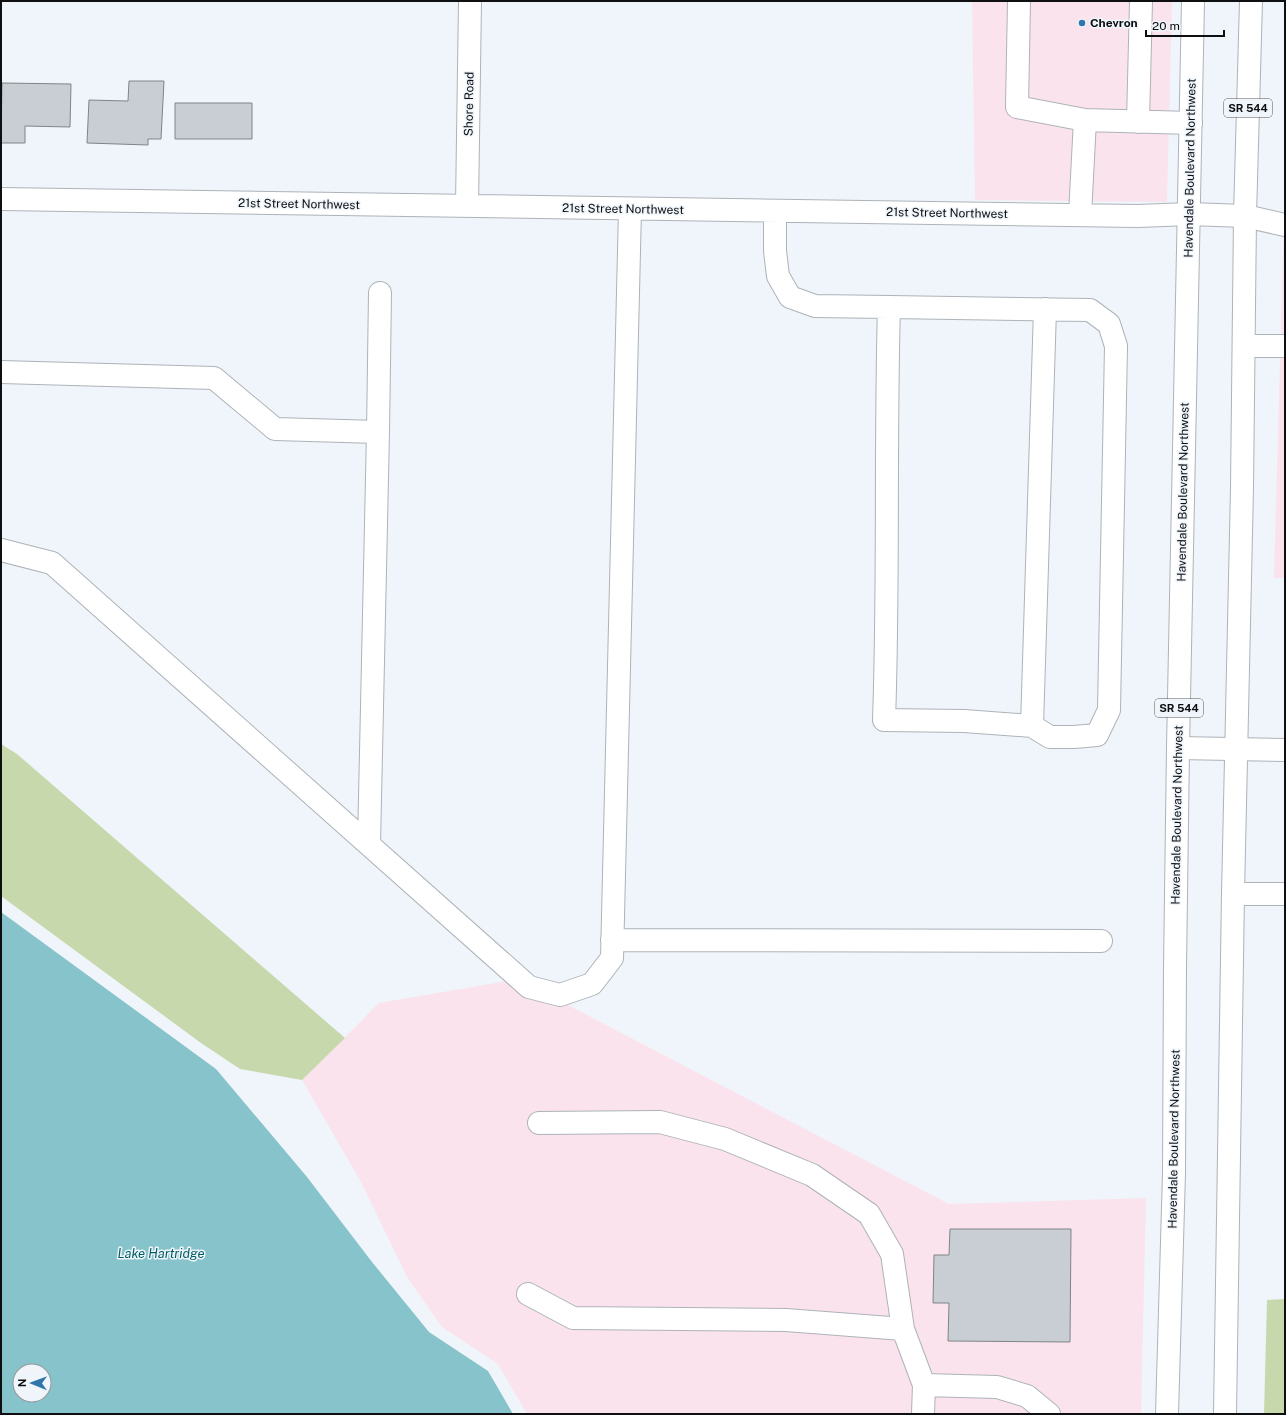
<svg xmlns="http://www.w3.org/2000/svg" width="1286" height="1415" font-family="'Public Sans',sans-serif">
<rect width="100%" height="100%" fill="#eff5fa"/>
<!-- commercial -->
<path fill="#fbe3ed" d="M 972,1 L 1172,1 L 1167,202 L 975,200 Z
M 1285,183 L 1285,578 L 1274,578 Z
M 518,979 L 949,1204 L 1146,1198 L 1141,1414 L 527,1414 L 499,1366 L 495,1362 L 442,1327 L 407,1277 L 361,1182 L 302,1080 L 379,1003 Z"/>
<!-- green -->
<path fill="#c8d8ad" d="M 1,744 L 17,754 L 345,1038 L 302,1080 L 240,1069 L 201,1043 L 1,896 Z
M 1285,1299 L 1285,1414 L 1264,1414 L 1267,1300 Z"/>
<!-- water -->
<path fill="#86c3ca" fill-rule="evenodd" d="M 1,912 L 216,1069 L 307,1177 L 372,1262 L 429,1332 L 488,1371 L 513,1414 L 1,1414 ZM 20,1371 L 44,1371 L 44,1395 L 20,1395 Z"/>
<!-- building -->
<path fill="#c8ced3" stroke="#7e8488" d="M 129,81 L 164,81 L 161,139 L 148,139 L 148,145 L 87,143 L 89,100 L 128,101 Z
M 2,83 L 71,84 L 70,127 L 25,126 L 25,143 L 1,143 Z
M 175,103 L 252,103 L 252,139 L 175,139 Z
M 950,1229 L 1071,1229 L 1070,1342 L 948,1341 L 949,1303 L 933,1303 L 934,1255 L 949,1255 Z"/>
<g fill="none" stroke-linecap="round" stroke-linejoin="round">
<defs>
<path id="minor" d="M 1019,1 L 1017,107 L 1085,120
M 1138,122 L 1141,1
M 1,199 L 1138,216 L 1189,214 L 1245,216 L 1285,225
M 467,206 L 470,1
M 775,211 L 775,251 L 778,276 L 790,297 L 815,306 L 889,307 C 885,445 889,583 884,720 L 964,721 L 1032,726 L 1050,737 L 1074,737 L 1097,735 L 1109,710 L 1116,346 L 1109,324 L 1090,310 L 889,307
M 1080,215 L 1085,120 L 1191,123
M 1244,346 L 1285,346
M 1,372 L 214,378 L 275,429 L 378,432 L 380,293
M 1,550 L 52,563 L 529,987 L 560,995 L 592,984 L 612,958 L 630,209
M 1032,726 L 1045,309
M 1178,748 L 1285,750
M 369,844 L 378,432
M 1233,894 L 1285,894
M 612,940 L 1101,941
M 539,1123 L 660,1122 L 725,1139 L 812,1175 L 869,1214 L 892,1254 L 903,1329 L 924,1385 L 923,1414
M 528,1294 L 573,1318 L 786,1320 L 903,1329
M 924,1385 L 997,1387 L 1027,1396 L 1049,1414"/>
<path id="major" d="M 1167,1414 L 1174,1173 L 1175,968 L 1178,748 L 1193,1
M 1225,1414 L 1233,894 L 1242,488 L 1245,216 L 1251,1"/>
</defs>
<!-- minor casing -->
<use href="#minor" stroke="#adb3b8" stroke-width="24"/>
<!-- major casing -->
<use href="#major" stroke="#adb3b8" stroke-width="24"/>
<!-- minor -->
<use href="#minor" stroke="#fff" stroke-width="22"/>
<!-- major -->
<use href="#major" stroke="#fff" stroke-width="22"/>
</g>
<!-- markers -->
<circle fill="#2f76ab" stroke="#eff5fa" stroke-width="1.5" cx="1082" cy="23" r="4"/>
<g text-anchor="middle" stroke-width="3" stroke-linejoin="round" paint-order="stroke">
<!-- shield labels -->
<g fill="#eff5fa" stroke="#515457" stroke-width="1">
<rect x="1224" y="99" width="48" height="18" rx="3"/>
<rect x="1155" y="699" width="48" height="18" rx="3"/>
</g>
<g font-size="11" font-weight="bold" fill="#0d0f11">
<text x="1248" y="112">SR 544</text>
<text x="1179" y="712">SR 544</text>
</g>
<!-- poi labels -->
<g font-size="12" font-weight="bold" fill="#0d0f11" stroke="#eff5fa" text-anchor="start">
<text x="1090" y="27">Chevron</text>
</g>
<!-- street labels -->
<g font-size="12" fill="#0d0f11" stroke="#eff5fa">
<text transform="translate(469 104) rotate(-89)" y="4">Shore Road</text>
<text transform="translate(1190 168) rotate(-89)" y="4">Havendale Boulevard Northwest</text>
<text transform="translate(299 204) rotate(1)" y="4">21st Street Northwest</text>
<text transform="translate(623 209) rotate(1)" y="4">21st Street Northwest</text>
<text transform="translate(947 213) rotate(1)" y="4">21st Street Northwest</text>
<text transform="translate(1183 492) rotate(-89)" y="4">Havendale Boulevard Northwest</text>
<text transform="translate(1177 815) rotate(-89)" y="4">Havendale Boulevard Northwest</text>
<text transform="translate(1174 1139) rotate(-89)" y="4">Havendale Boulevard Northwest</text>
</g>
<!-- water labels -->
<g font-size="13" font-style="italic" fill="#015d65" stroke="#eff5fa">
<text x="161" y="1258">Lake Hartridge</text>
</g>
</g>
<!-- border -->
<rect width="1286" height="1415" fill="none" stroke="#0d0f11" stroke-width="4"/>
<!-- north arrow -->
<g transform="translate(32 1383) rotate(271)"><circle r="19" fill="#eff5fa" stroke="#95999d"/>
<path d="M0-3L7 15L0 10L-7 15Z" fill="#2f76ab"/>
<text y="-6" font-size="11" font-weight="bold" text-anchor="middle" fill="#0d0f11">N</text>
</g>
<!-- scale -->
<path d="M1146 30v6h78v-6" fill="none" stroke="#0d0f11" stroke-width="2"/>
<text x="1152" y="30" font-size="12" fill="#0d0f11" stroke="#eff5fa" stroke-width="3" paint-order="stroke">20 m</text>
</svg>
